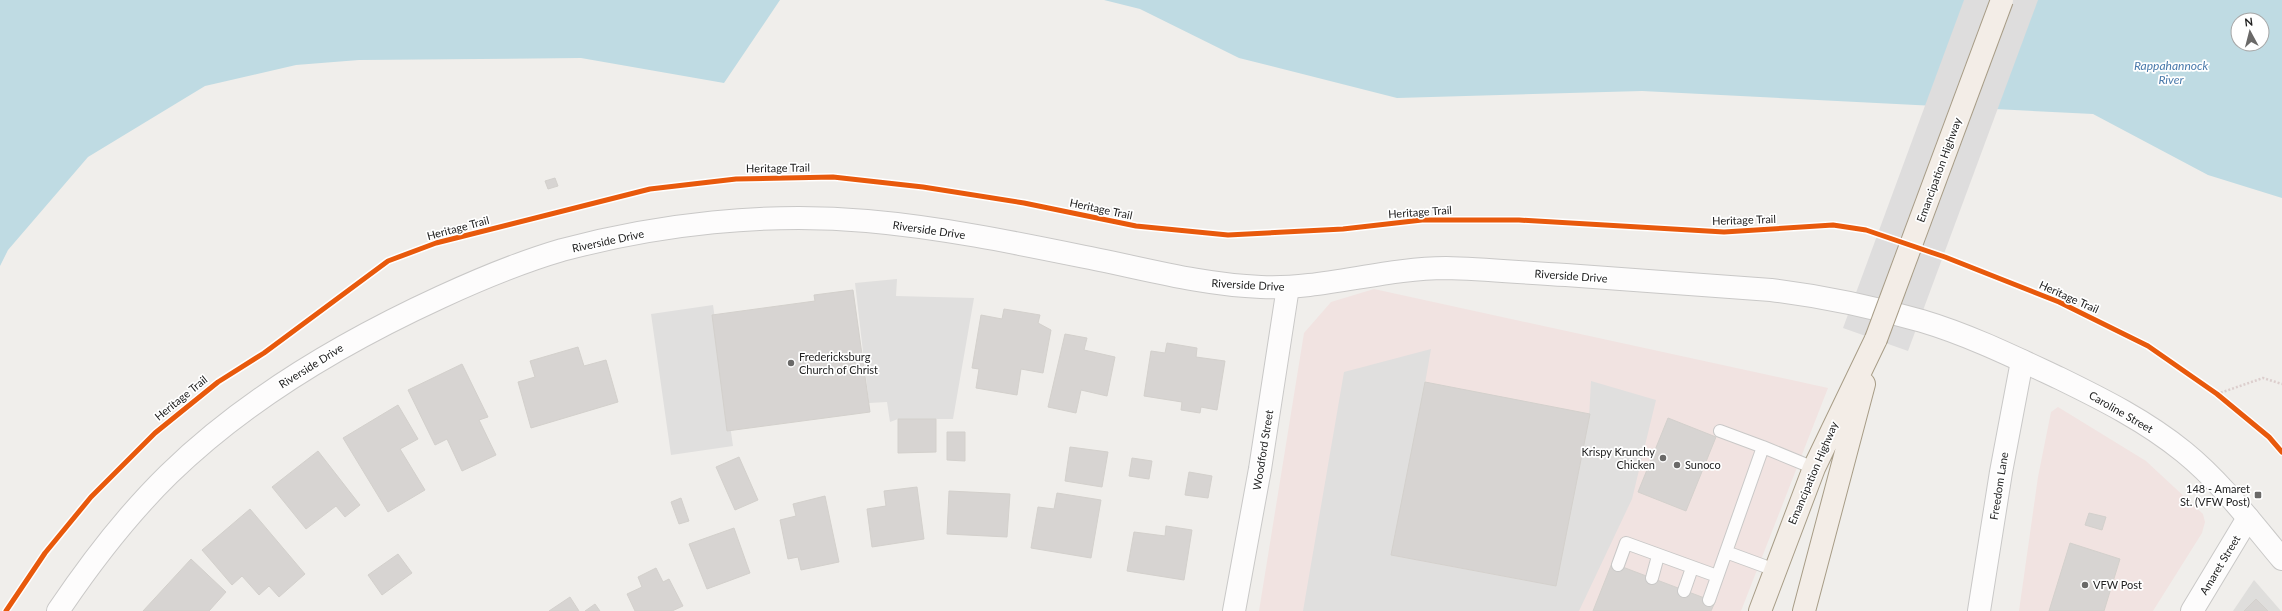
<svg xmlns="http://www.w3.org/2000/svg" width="2282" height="611" font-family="Lato,sans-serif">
<rect width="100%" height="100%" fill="#f0eeeb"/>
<!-- residential -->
<path fill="#dfdedc" d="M 2254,580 L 2281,611 L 2233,611 Z"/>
<!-- commercial -->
<path fill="#f1e3e1" d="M 1374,289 L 1828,388 L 1741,611 L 1259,611 L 1304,333 L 1331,302 Z
M 2058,407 L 2146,461 L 2203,514 L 2205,522 L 2202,533 L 2153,611 L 2019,611 L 2038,477 L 2051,412 Z"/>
<!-- parking -->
<path fill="#e0dfde" d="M 897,279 L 896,296 L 974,298 L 953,419 L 898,419 L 890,422 L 887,402 L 869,403 L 855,283 Z
M 713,305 L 733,446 L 671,455 L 651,314 Z
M 1431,349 L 1395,556 L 1556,586 L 1589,418 L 1591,381 L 1656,400 L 1632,499 L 1579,611 L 1303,611 L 1344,372 Z"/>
<!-- water -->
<path fill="#bfdbe3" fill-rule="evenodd" d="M 0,0 L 780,0 L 724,83 L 581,58 L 359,60 L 296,65 L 205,86 L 88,157 L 8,250 L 0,266 Z
M 1104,0 L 2282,0 L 2282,198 L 2208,175 L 2093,114 L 1642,91 L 1397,98 L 1239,58 L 1140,9 ZM 2238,20 L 2262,20 L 2262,44 L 2238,44 Z"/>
<!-- pier -->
<path fill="#dedddd" d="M 1964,0 L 2038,0 L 1908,351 L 1843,328 Z"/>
<!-- building -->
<path fill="#d7d4d2" stroke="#d3d0cc" d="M 555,178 L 558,186 L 548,189 L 545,181 Z
M 853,290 L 870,412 L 727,431 L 712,315 L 815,301 L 814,295 Z
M 1004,309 L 1040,315 L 1038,323 L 1051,330 L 1043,373 L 1021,369 L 1017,395 L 976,388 L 979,369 L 972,368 L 981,315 L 1002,319 Z
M 1065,334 L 1087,338 L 1084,350 L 1115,357 L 1107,396 L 1081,390 L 1076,413 L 1048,407 Z
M 1167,343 L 1197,348 L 1196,357 L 1225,361 L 1217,410 L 1201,407 L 1200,413 L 1181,410 L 1182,402 L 1144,396 L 1151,351 L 1165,353 Z
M 578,347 L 584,366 L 606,360 L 618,402 L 531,428 L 518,382 L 535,377 L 530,361 Z
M 462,364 L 488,417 L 479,420 L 496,455 L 462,471 L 447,439 L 435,445 L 408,390 Z
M 1425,382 L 1590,414 L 1556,586 L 1391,555 Z
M 398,405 L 418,439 L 400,449 L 425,490 L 388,512 L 343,438 Z
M 1668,418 L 1716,437 L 1686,511 L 1638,492 Z
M 898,419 L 936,419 L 936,452 L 898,453 Z
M 947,432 L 965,432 L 965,461 L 947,460 Z
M 1070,447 L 1108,452 L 1102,487 L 1065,481 Z
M 318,451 L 360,505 L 345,517 L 336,506 L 306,529 L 272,487 Z
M 739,457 L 758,500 L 735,510 L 716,467 Z
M 1132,458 L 1152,461 L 1149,479 L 1129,476 Z
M 1189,472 L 1212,476 L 1208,498 L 1185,495 Z
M 917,487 L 924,539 L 872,547 L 867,509 L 886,506 L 884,491 Z
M 949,491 L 1010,494 L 1007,537 L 947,534 Z
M 1057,493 L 1101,500 L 1091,558 L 1031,548 L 1038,507 L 1054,509 Z
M 825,496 L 839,562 L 801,570 L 798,557 L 788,559 L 780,520 L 796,516 L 793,504 Z
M 681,498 L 689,521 L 679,524 L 671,502 Z
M 250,509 L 305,574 L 279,597 L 269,586 L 259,595 L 242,576 L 232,585 L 202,550 Z
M 2089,513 L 2106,517 L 2102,530 L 2085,525 Z
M 1166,526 L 1192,530 L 1184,580 L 1127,571 L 1134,532 L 1165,536 Z
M 734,528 L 750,573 L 707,589 L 689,544 Z
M 2070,543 L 2120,559 L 2104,611 L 2049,611 Z
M 398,554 L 412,573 L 382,595 L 368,575 Z
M 191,559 L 226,592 L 209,611 L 143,611 Z
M 1612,563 L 1715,602 L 1711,611 L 1593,611 Z
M 656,568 L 663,582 L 669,579 L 683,606 L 672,611 L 635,611 L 627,594 L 642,587 L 638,577 Z
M 570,597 L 579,611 L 549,611 Z
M 2256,599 L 2268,611 L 2244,611 Z
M 595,604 L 600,611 L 585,611 Z"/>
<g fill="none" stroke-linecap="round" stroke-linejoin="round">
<defs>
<path id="service" d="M 1720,431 L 1763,447
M 1726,552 L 1775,570
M 1618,565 L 1626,543 L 1717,576
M 1652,578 L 1658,556
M 1684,591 L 1692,568
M 1709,600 L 1763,447 L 1814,468"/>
<path id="minor" d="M 1234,611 L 1260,469 L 1288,287
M 1979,611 L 2001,472 L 2022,361
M 2192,611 L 2248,518"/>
<path id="tertiary" d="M 58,611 C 91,562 127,515 169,474 C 247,398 343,342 441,297 C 480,279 521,262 562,250 C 659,224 766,212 867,221 C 947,228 1026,245 1105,261 C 1157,272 1208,285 1261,287 C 1321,290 1384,268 1446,268 C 1486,269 1526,273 1566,275 C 1635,280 1703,285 1771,290 C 1821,296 1873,307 1922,321 C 1969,335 2014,357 2059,378 C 2102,399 2146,421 2184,452 C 2221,482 2251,522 2282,559"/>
<path id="primary" d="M 1760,611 L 1814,468 L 1876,339
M 1804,611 L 1864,384"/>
</defs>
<!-- service casing -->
<use href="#service" stroke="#c9c8c7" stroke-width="14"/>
<!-- minor casing -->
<use href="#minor" stroke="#c9c8c7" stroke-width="24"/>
<!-- tertiary casing -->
<use href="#tertiary" stroke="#c9c8c7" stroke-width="24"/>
<!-- primary casing -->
<use href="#primary" stroke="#a79c86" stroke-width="24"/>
<!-- path -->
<path stroke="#dccecd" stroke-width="2.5" stroke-dasharray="2 2" stroke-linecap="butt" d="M 2217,394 L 2263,378 L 2282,384"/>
<!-- service -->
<use href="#service" stroke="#fdfcfc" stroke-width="12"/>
<!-- minor -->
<use href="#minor" stroke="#fdfcfc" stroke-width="22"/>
<!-- tertiary -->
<use href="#tertiary" stroke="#fdfcfc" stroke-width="22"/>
<!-- primary -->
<use href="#primary" stroke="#f3ede7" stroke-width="22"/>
<defs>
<path id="primary-bridge" d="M 1876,339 L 2002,0"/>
</defs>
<!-- primary-bridge casing -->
<use href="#primary-bridge" stroke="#a79c86" stroke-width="24" stroke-linecap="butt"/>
<!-- primary-bridge -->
<use href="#primary-bridge" stroke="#f3ede7" stroke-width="22"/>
<defs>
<path id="cycleway" d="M 6,611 L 45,553 L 91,497 L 155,433 L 218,382 L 264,353 L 388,261 L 436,243 L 650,189 L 736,179 L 833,177 L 923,187 L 1024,203 L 1136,226 L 1228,235 L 1343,229 L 1422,220 L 1519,220 L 1724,232 L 1833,225 L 1866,230 L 1945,257 L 2059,302 L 2148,346 L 2217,394 L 2269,437 L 2282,452"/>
</defs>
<!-- cycleway casing -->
<use href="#cycleway" stroke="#fff" stroke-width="8"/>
<!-- cycleway -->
<use href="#cycleway" stroke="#e8590c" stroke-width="5"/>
</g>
<!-- markers -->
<g fill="#6a6968" stroke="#fff" stroke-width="1.5">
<circle cx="791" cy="363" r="4"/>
<circle cx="1663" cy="458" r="4"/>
<circle cx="1677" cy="465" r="4"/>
<rect x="2254" y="491" width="8" height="8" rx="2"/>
<circle cx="2085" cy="585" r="4"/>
</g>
<g text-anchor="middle" stroke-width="3.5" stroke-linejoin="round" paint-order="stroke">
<!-- street labels -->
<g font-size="11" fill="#222" stroke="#fff">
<text transform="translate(778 168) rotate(-1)" y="4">Heritage Trail</text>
<text transform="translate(1939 170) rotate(-70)" y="4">Emancipation Highway</text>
<text transform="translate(1101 209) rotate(12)" y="4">Heritage Trail</text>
<text transform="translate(1420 212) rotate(-4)" y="4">Heritage Trail</text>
<text transform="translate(1744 220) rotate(-2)" y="4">Heritage Trail</text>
<text transform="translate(458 228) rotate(-15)" y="4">Heritage Trail</text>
<text transform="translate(929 230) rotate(8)" y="4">Riverside Drive</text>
<text transform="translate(608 241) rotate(-12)" y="4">Riverside Drive</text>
<text transform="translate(1571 276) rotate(4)" y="4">Riverside Drive</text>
<text transform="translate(1248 285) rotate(3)" y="4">Riverside Drive</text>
<text transform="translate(2069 297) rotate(24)" y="4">Heritage Trail</text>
<text transform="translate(311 366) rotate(-32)" y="4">Riverside Drive</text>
<text transform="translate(181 398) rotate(-39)" y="4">Heritage Trail</text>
<text transform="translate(2121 412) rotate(30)" y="4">Caroline Street</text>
<text transform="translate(1263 450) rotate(-81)" y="4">Woodford Street</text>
<text transform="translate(1813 473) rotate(-67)" y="4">Emancipation Highway</text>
<text transform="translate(1999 486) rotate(-81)" y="4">Freedom Lane</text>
<text transform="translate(2220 565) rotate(-59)" y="4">Amaret Street</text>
</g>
<!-- poi labels -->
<g font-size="11" fill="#222" stroke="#fff" text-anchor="start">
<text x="799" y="361">Fredericksburg<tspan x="799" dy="13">Church of Christ</tspan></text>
<text x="1655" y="456" text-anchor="end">Krispy Krunchy<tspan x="1655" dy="13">Chicken</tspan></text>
<text x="1685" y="469">Sunoco</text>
<text x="2250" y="493" text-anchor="end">148 - Amaret<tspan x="2250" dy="13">St. (VFW Post)</tspan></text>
<text x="2093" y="589">VFW Post</text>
</g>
<!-- water labels -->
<g font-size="12" font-style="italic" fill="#4a7aab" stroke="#fff">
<text x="2171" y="70">Rappahannock<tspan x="2171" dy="14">River</tspan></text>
</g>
</g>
<!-- north arrow -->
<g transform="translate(2250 32) rotate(353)"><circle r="19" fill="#ffffff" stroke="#a7a7a7"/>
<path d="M0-3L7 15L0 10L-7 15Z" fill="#6a6968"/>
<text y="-6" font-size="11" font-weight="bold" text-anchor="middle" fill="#222222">N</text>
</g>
</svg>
